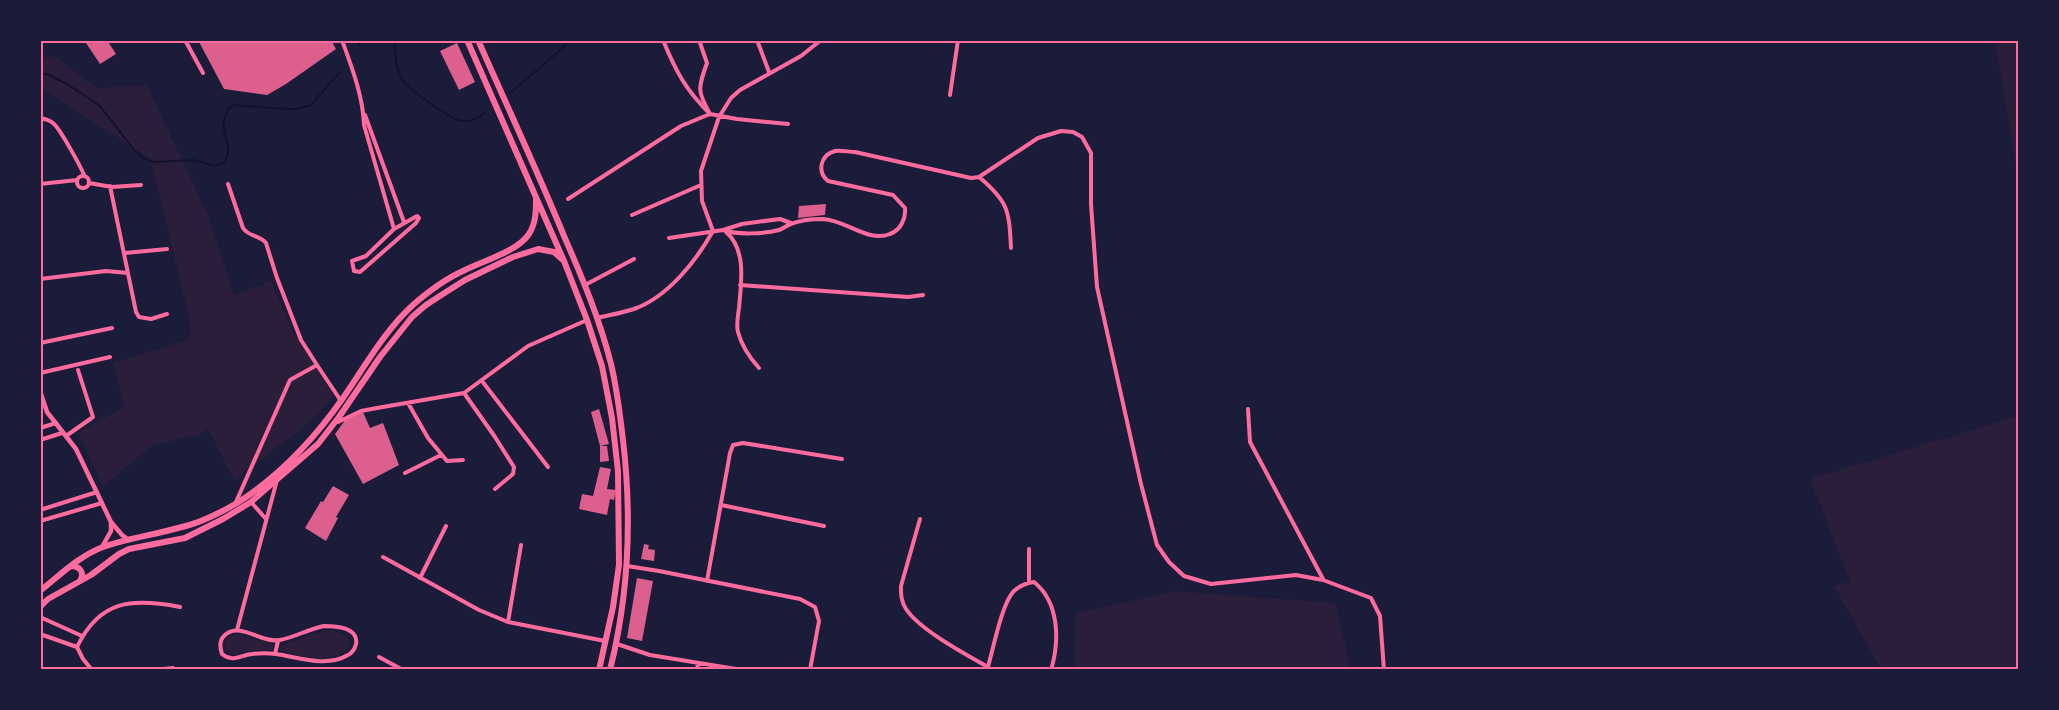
<svg xmlns="http://www.w3.org/2000/svg" width="2059" height="710" font-family="'PT Serif',serif">
<rect width="100%" height="100%" fill="#1b1b3a"/>
<!-- green -->
<path fill="#2a1e3b" d="M 1995,41 L 2018,41 L 2018,174 L 2017,171 Z
M 54,56 L 97,88 L 147,85 L 208,216 L 234,295 L 271,281 L 293,332 L 334,396 L 305,426 L 234,480 L 208,429 L 197,435 L 152,446 L 103,486 L 78,433 L 124,407 L 113,363 L 190,339 L 189,316 L 150,159 L 41,87 L 41,59 Z
M 2018,416 L 2018,669 L 1881,669 L 1834,586 L 1850,581 L 1810,479 Z
M 1174,591 L 1335,603 L 1351,669 L 1074,669 L 1075,614 Z
M 322,631 L 334,631 L 348,637 L 350,645 C 336,667 299,657 280,650 L 280,646 Z
M 236,634 L 273,644 L 272,650 L 255,650 L 231,655 L 226,649 L 225,643 L 230,636 Z"/>
<g fill="none" stroke-linecap="round" stroke-linejoin="round">
<!-- stream -->
<path stroke="#12122b" stroke-width="2" d="M 394,40 C 395,53 395,66 401,78 C 406,88 451,120 463,121 C 471,122 478,117 485,113
M 358,46 L 361,40
M 40,75 L 47,74 L 67,84 L 99,105 L 135,151 L 143,158 L 153,162 L 193,160 L 214,166 L 224,162 L 228,155 L 228,148 L 223,123 L 228,108 L 236,105 L 285,109 L 296,109 L 311,105 L 339,73
M 510,93 L 563,48 L 568,40"/>
</g>
<!-- building -->
<path fill="#dd5f8e" d="M 84,40 L 107,40 L 116,54 L 100,64 Z
M 198,40 L 331,40 L 336,49 L 286,84 L 267,95 L 224,89 Z
M 457,43 L 475,82 L 459,90 L 440,51 Z
M 826,204 L 825,215 L 798,218 L 799,206 Z
M 599,409 L 609,444 L 600,446 L 607,446 L 609,461 L 600,462 L 600,446 L 591,412 Z
M 363,412 L 370,428 L 383,423 L 399,465 L 363,484 L 335,434 L 346,419 Z
M 600,467 L 611,469 L 607,489 L 616,490 L 614,500 L 610,499 L 607,515 L 579,509 L 582,494 L 593,496 Z
M 333,486 L 349,495 L 336,517 L 338,518 L 326,541 L 305,528 L 321,501 L 323,502 Z
M 644,544 L 649,545 L 648,549 L 655,550 L 654,561 L 641,559 Z
M 637,578 L 653,581 L 642,641 L 627,638 Z"/>
<g fill="none" stroke-linecap="round" stroke-linejoin="round">
<!-- minor -->
<path stroke="#ff6b9d" stroke-width="4" d="M 185,40 L 203,73
M 342,40 C 352,68 363,96 364,125 L 394,229
M 699,40 L 707,63 C 698,88 697,91 710,114 L 737,119 L 788,124
M 757,40 L 769,72
M 950,95 L 958,40
M 365,115 L 404,222
M 40,118 C 46,119 50,120 54,124 C 60,129 81,167 84,175
M77 182a6 6 0 1 1 12 0a6 6 0 1 1-12 0Z
M 979,177 C 1009,202 1009,211 1011,248
M 89,183 L 112,187 L 141,185
M 40,184 L 77,180
M 228,184 L 243,228 C 249,237 260,235 266,243 L 277,278 L 301,340 L 317,365 L 290,380 L 236,502
M 110,186 L 136,312 L 139,317 L 151,319 L 167,314
M 568,199 L 681,126 L 710,114 C 686,90 676,72 663,40
M 632,215 L 701,185
M 417,216 L 419,218 L 416,223 L 360,272 L 354,271 L 352,261 L 366,256 L 394,229 Z
M 723,230 C 737,235 764,234 779,230 C 783,229 787,225 791,224 C 800,220 814,219 823,219 C 846,220 868,243 890,234 C 901,230 906,218 905,208 L 893,195 L 828,181 C 817,172 820,155 835,151 C 841,150 849,152 855,152 L 971,178 L 979,177 L 1038,138 L 1061,131 L 1073,132 L 1082,137 L 1091,153 L 1091,204 L 1097,287 L 1141,484 L 1157,545 L 1169,562 L 1184,576 L 1211,584 L 1296,575 L 1323,580 L 1371,598 L 1380,616 L 1384,670
M 726,232 C 747,250 741,283 739,308 C 738,316 736,325 738,332 C 742,347 749,357 759,368
M 669,238 L 723,230 L 742,224 L 780,219 L 791,223
M 125,253 L 167,249
M 40,279 L 106,271 L 128,273
M 585,285 L 634,259
M 740,285 L 908,297 L 923,295
M 597,318 C 609,315 622,313 634,309 C 668,297 696,261 713,231 L 702,201 L 701,171 L 719,117 L 731,98 L 740,90 L 801,56 L 821,40
M 40,343 L 112,328
M 317,365 L 341,401
M 40,373 L 110,357
M 482,381 L 548,467
M 464,393 L 495,437 L 514,467 L 513,474 L 495,489
M 408,403 L 428,438 L 447,461 L 463,460
M 1248,409 L 1250,442 L 1323,579
M 338,422 L 361,411 L 377,408 L 464,393 L 528,346 L 587,320
M 40,428 L 56,423
M 66,436 L 93,417 L 78,370
M 40,440 L 62,433
M 405,473 L 441,455
M 251,502 L 266,519
M 721,505 L 824,526
M 40,510 L 97,492
M 920,519 L 901,586 C 901,595 901,601 906,609 C 920,630 965,654 988,667
M 40,521 L 102,503
M 1029,549 L 1029,583
M 383,557 L 479,610 L 508,622 L 605,641
M 627,566 L 659,571 L 800,599 L 815,607 L 819,621 L 810,670
M 420,578 L 446,526
M 707,581 L 730,453 L 733,445 L 743,443 L 842,459
M 40,617 L 82,636
M 508,622 L 521,545
M 324,626 C 335,626 359,627 356,644 C 355,648 352,653 348,655 C 326,668 298,657 276,654 C 269,653 259,653 252,654 C 240,655 233,663 222,654 C 220,648 219,642 223,637 C 238,619 261,644 280,640 C 295,637 309,629 324,626 Z
M 237,630 L 277,480
M 40,634 L 77,647 L 83,659 L 92,670
M 617,644 L 650,655 L 742,670
M 77,647 C 100,599 133,598 180,607
M 275,654 L 278,641
M 379,657 L 403,670
M 153,670 L 173,668
M 697,670 L 698,663
M 987,670 C 993,651 1001,606 1013,592 C 1019,586 1026,583 1034,582 C 1059,602 1060,640 1051,670"/>
<!-- tertiary -->
<path stroke="#ff6b9d" stroke-width="4.5" d="M 40,391 L 47,412 L 76,449 L 111,522 L 122,535 L 129,540
M 102,547 L 111,531 L 111,522"/>
<!-- primary -->
<path stroke="#ff6b9d" stroke-width="6" d="M 467,40 L 564,261 L 587,320 L 602,366 L 612,418 L 618,471 L 619,565 L 613,607 L 599,670
M 478,40 C 507,106 537,170 564,236 C 582,277 600,320 611,364 C 617,389 620,414 623,440 C 632,517 629,594 610,670
M 71,566 C 80,566 85,573 80,581
M 40,591 C 60,575 79,556 103,547 C 128,538 154,535 178,528 C 197,524 220,513 237,503 C 278,477 315,438 343,398 C 365,366 385,330 414,304 C 428,292 445,279 463,271 C 482,261 517,252 529,234 C 536,223 536,211 536,199
M 40,607 L 48,599 L 91,575 L 119,554 L 129,549 L 185,538 L 223,519 L 251,502 L 318,444 L 339,417 L 380,357 L 412,317 L 426,305 L 446,292 L 465,280 L 513,257 L 538,249 L 554,252 L 564,261"/>
</g>
<!-- border -->
<rect width="2059" height="710" fill="none" stroke="#1b1b3a" stroke-width="84"/>
<rect x="42" y="42" width="1975" height="626" fill="none" stroke="#ff6b9d" stroke-width="2"/>
</svg>
